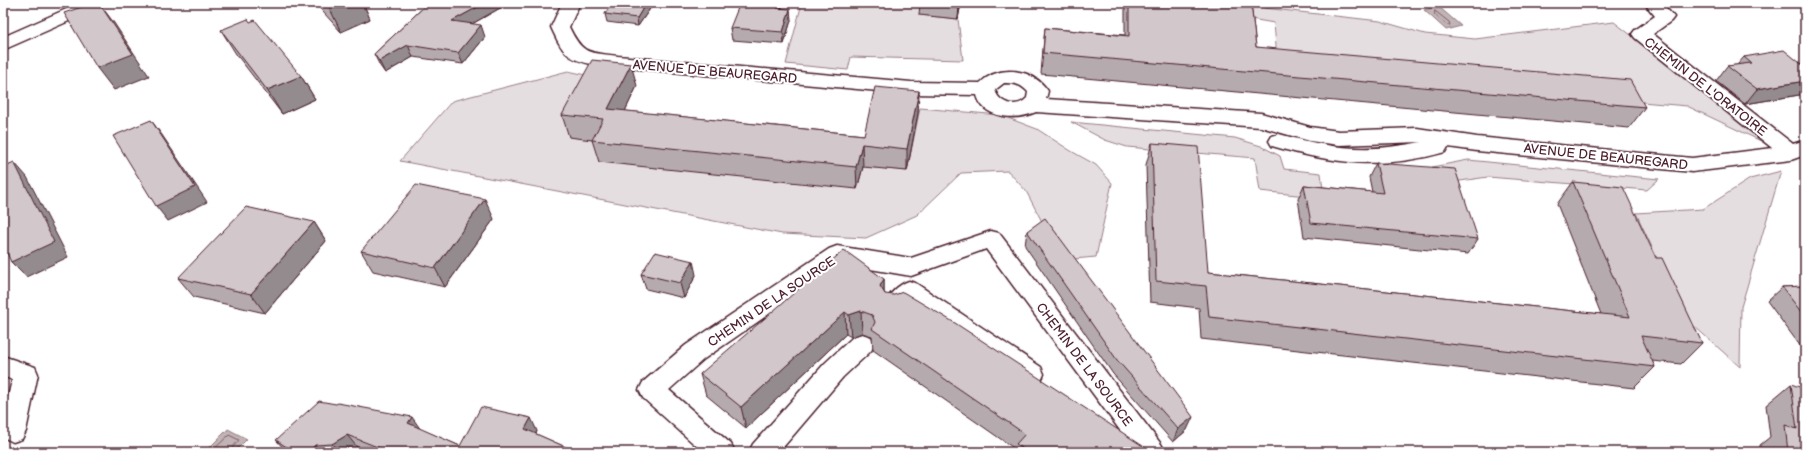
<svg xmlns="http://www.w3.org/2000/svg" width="1808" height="455" font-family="'Balsamiq Sans',sans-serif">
<rect width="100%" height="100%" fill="#fff"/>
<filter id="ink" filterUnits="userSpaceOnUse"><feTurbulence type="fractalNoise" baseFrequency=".025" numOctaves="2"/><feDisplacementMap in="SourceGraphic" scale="8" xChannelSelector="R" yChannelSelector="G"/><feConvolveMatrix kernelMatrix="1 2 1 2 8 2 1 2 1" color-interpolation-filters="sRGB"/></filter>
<g filter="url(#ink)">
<!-- green -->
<path fill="#e5dee0" stroke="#987e86" d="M 802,3 L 922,3 L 920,15 L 958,19 L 963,60 L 851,57 L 848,70 L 786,64 Z
M 1158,3 L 1262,3 L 1264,8 L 1380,21 L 1425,34 L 1475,39 L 1614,22 L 1695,84 L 1763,142 L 1687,106 L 1278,70 L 1274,23 Z
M 568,71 L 591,76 L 569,137 L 609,141 L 907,171 L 920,108 L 1000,115 L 1037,129 L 1071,151 L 1096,165 L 1112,183 L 1096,257 L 1062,260 L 1026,191 L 1008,171 L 961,173 L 917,215 L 866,238 L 782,234 L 400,161 L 452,101 Z
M 1071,122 L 1235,138 L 1261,146 L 1280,156 L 1284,169 L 1321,173 L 1324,198 L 1260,191 L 1255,158 L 1127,147 L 1105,140 Z
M 1468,160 L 1659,179 L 1647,190 L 1488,177 L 1446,183 L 1432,167 Z
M 1781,171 L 1741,307 L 1740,367 L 1685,318 L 1636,213 L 1703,209 L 1750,179 Z"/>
<!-- water -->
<path fill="#c1b3b6" stroke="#91787e" d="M 1438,6 L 1461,26 L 1446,30 L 1424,10 Z
M 228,429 L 247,439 L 234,452 L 205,452 Z"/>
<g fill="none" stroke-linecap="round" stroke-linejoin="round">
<!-- shore -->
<path stroke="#7a5a63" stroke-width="1" d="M 1435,11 L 1449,22 L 1450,25 L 1447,25 L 1435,15 Z
M 211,452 L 229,435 L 239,440 L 232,448 L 232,452"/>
<defs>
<path id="street" d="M 80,3 L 104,3 L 101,7 L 3,50 L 3,37 Z
M 562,3 L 580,3 L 569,27 C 583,56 589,52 618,56 L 911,82 L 980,83 C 999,64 1033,68 1048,91 L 1046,99 L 1261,113 L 1310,127 L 1339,131 L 1417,128 L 1477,137 L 1692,158 L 1772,148 L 1635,38 L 1632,34 L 1635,30 L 1655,16 L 1644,3 L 1662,3 L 1674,17 L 1671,21 L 1653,34 L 1793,144 L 1805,140 L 1805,155 L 1791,160 L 1692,172 L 1477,151 L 1448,147 L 1445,152 C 1382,170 1333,164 1272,146 L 1269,141 L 1272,136 L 1279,134 C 1333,149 1365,153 1421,142 L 1339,145 L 1310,141 L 1261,127 L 1036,112 C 1017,120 983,120 977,95 L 911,94 L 595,65 C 566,59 563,53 551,27 ZM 1004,83 C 1014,83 1021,84 1028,92 L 1027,98 C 1017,109 999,104 995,90 Z
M 991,231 L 999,233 L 1161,444 L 1165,452 L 1136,452 L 986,249 L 911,276 L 841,264 L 704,359 L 669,390 L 731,444 L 735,452 L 703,452 L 643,398 L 639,390 L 643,382 L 686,345 L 829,249 L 837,246 L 911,258 Z
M 909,281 L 917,284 L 1041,367 L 1044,374 L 1041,381 L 1032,384 L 1023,381 L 911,304 C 903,313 898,318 886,314 L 882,307 C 888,296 897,285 909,281 Z
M 862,334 L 871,337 L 874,344 L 871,351 L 843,377 L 779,452 L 749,452 L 753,444 L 825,363 L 853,337 Z
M 3,356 L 35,367 L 38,374 L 26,431 L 22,439 L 13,442 L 3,437 L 3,418 L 12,380 L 3,376 Z"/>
</defs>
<!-- street casing -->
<use href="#street" stroke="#4a1f2b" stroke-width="3"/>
<!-- street -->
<use href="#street" fill="#fff" fill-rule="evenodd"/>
</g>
<!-- wall -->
<path fill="#b5abaf" stroke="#4a1f2b" d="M 315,3 L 363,3 L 370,19 L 341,32 Z
M 428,3 L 509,3 L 472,24 L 485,37 L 463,64 L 413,57 L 385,73 L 380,66 L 374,54 Z
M 612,3 L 654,3 L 638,26 L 607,22 L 605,14 Z
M 920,3 L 961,3 L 958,19 L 919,15 Z
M 1126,3 L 1251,3 L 1256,47 L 1645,107 L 1629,128 L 1041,74 L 1043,49 L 1045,28 L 1125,35 L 1125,9 Z
M 782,6 L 782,8 L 791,20 L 784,44 L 732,40 L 730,28 Z
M 221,30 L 301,76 L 315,99 L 282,114 L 236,54 Z
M 1744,57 L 1805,67 L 1805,94 L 1745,104 L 1716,81 L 1727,66 L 1737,65 Z
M 637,86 L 625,111 L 864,135 L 919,91 L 918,113 L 907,171 L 863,167 L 857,189 L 599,162 L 592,140 L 569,137 L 562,115 Z
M 1152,143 L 1208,272 L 1601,314 L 1557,204 L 1573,182 L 1656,258 L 1702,343 L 1681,364 L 1652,361 L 1655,367 L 1634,388 L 1201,339 L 1199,308 L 1150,302 L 1146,165 Z
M 1376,163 L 1478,239 L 1468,254 L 1304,237 L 1298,199 L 1304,185 L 1372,192 L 1369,177 Z
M 494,219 L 445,287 L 373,271 L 361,251 Z
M 314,222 L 326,241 L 265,313 L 194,297 L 178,278 Z
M 1027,231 L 1187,430 L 1173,442 L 1113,374 L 1025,246 Z
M 641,274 L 696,275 L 684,298 L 646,289 Z
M 884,279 L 884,292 L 885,294 L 1152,452 L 1015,452 L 1015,449 L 873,350 L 872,336 L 862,333 L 851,337 L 846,334 L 746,428 L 706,395 L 700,374 Z
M 1805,286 L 1805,351 L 1804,351 L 1767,301 L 1782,287 Z
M 1791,384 L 1805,452 L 1760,452 L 1760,445 L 1770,437 L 1766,405 Z
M 420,429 L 460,446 L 537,431 L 536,434 L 577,452 L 368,452 L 357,447 L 349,452 L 287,452 L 276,440 Z"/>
<!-- shaded-wall -->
<path fill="#938b8e" stroke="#4a1f2b" d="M 99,3 L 114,23 L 149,76 L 114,90 L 97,68 Z
M 339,3 L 363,3 L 370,19 L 341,32 L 329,7 Z
M 485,3 L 509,3 L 456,33 L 452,21 Z
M 646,3 L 654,3 L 638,26 L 637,18 Z
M 779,3 L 782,3 L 782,6 L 779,19 L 777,8 Z
M 959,3 L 961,3 L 958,19 L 959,5 Z
M 790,9 L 791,20 L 784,44 L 783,32 Z
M 481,25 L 485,37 L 463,64 L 458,53 Z
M 408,45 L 413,57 L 385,73 L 379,61 Z
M 631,64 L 637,86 L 615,132 L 608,109 Z
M 301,76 L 315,99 L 282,114 L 267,90 Z
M 1805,81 L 1805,94 L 1745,104 L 1757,89 Z
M 919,91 L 918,113 L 907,171 L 907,149 Z
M 151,120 L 162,135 L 207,202 L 168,221 L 156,206 Z
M 862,144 L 863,167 L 857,189 L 856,167 Z
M 14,162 L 27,177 L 68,257 L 26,277 L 11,262 Z
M 485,199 L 494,219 L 445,287 L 435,268 Z
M 314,222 L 326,241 L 265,313 L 251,294 Z
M 693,261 L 696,275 L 684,298 L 680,283 Z
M 884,279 L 884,301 L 880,286 Z
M 861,311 L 862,333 L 851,337 L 849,315 Z
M 845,312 L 846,334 L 746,428 L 741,407 Z
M 412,417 L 421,430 L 408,423 Z
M 1193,417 L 1187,430 L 1173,442 L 1178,429 Z
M 531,418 L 537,431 L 532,442 L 525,429 Z
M 347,435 L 357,447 L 349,452 L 339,452 L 332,444 Z
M 315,445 L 321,452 L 308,452 Z"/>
<!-- building -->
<path fill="#d2c7cb" stroke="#4a1f2b" d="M 93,3 L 99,3 L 133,54 L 97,68 L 64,13 Z
M 325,3 L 339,3 L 329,7 Z
M 428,3 L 485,3 L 452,21 L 481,25 L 458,53 L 408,45 L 379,61 L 374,54 Z
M 612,3 L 646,3 L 637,18 L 605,14 Z
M 740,3 L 779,3 L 777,8 L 790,9 L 783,32 L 730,28 Z
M 943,3 L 959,3 L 959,5 Z
M 1129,3 L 1251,3 L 1256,47 L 1630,80 L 1645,107 L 1043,53 L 1045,28 L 1129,36 Z
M 248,19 L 250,22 L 255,20 L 301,76 L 267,90 L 221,30 Z
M 1784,50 L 1805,67 L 1805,81 L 1757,89 L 1727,66 L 1751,63 L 1744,57 Z
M 592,60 L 631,64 L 608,109 L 864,135 L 875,87 L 919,91 L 907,149 L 862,144 L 856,167 L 592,140 L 603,119 L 562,115 Z
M 151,120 L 195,187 L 156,206 L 113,136 Z
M 1152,143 L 1198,147 L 1208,272 L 1630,317 L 1573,182 L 1623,187 L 1656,258 L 1662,258 L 1702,343 L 1641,336 L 1655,367 L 1209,317 L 1206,286 L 1156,281 Z
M 14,162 L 54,242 L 11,262 L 3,244 L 3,167 Z
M 1376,163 L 1455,169 L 1478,239 L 1311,223 L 1304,185 L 1383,193 Z
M 416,185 L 485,199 L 435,268 L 361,251 Z
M 246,207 L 314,222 L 251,294 L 178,278 Z
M 1045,218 L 1193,417 L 1178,429 L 1117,360 L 1027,231 Z
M 844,250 L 884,279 L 880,286 L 885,294 L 894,295 L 903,292 L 955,323 L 1152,452 L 1028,452 L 1016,444 L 1025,434 L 872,329 L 875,322 L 872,315 L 861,311 L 849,315 L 845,312 L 741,407 L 700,374 Z
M 655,252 L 693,261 L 680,283 L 641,274 Z
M 1805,286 L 1805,317 L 1782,287 Z
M 1791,384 L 1805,389 L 1805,452 L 1788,452 L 1785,425 L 1797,429 Z
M 319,401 L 336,404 L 338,403 L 412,417 L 408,423 L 460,446 L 481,407 L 531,418 L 525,429 L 577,452 L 390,452 L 347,435 L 332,444 L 315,445 L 308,452 L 294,452 L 276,440 Z"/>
</g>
<g text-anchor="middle" stroke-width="4" stroke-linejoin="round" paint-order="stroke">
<!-- street labels -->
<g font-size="13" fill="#4a1f2b" stroke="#fff">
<text transform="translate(715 71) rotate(5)" y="5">AVENUE DE BEAUREGARD</text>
<text transform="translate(1706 86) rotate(38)" y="5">CHEMIN DE L'ORATOIRE</text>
<text transform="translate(1606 156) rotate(6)" y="5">AVENUE DE BEAUREGARD</text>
<text transform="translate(771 301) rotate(-34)" y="5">CHEMIN DE LA SOURCE</text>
<text transform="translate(1085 364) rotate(53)" y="5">CHEMIN DE LA SOURCE</text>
</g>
</g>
<!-- margin -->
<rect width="1808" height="455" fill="none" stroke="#fff" stroke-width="16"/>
<rect x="8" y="8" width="1792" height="439" fill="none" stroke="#4a1f2b" stroke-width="1.5" filter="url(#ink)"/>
</svg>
